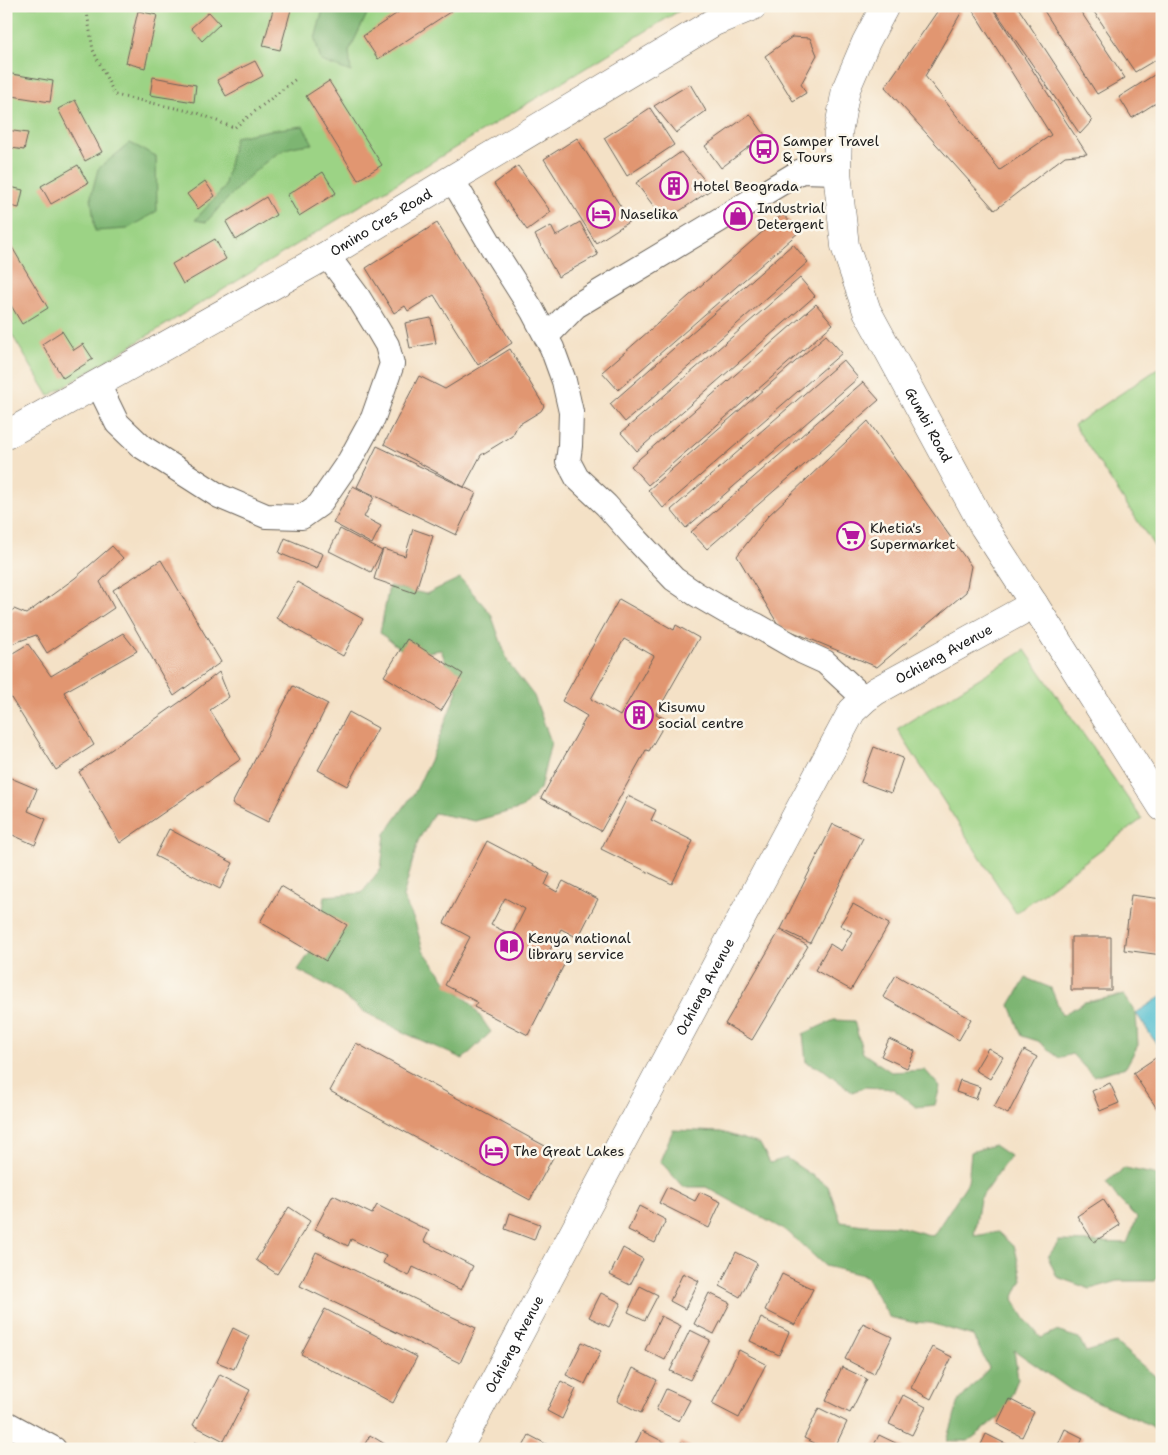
<svg xmlns="http://www.w3.org/2000/svg" width="1168" height="1455" font-family="'Shantell Sans',sans-serif">
<rect width="100%" height="100%" fill="#fbf7ec"/>
<filter id="ink" filterUnits="userSpaceOnUse"><feTurbulence type="fractalNoise" baseFrequency=".02" numOctaves="2"/><feDisplacementMap in="SourceGraphic" scale="10" xChannelSelector="R" yChannelSelector="G"/><feConvolveMatrix kernelMatrix="1 2 1 2 8 2 1 2 1" color-interpolation-filters="sRGB"/></filter>
<filter id="wash" filterUnits="userSpaceOnUse"><feTurbulence type="fractalNoise" baseFrequency=".0096" numOctaves="4" result="noise"/><feDisplacementMap in="SourceGraphic" scale="20" xChannelSelector="R" yChannelSelector="G"/><feGaussianBlur stdDeviation="1.12" result="paint"/><feColorMatrix in="noise" values="0 0 0 0 0 0 0 0 0 0 0 0 0 0 0 0 0 1.4 0 .05"/><feComposite in="paint" operator="in"/></filter>
<g filter="url(#wash)">
<rect width="100%" height="100%" fill="#f4e1c6"/>
<!-- green -->
<path fill="#9cd385" stroke="#5c7850" d="M 6,6 L 687,6 L 49,396 L 6,325 Z
M 1162,366 L 1162,558 L 1074,425 Z
M 1025,650 L 1142,819 L 1016,913 L 897,729 Z"/>
<!-- forest -->
<path fill="#7db572" stroke="#4c6847" d="M 324,6 L 371,6 L 349,51 L 351,72 L 321,61 L 315,39 Z
M 303,126 L 313,144 C 303,145 291,146 282,151 C 256,165 227,200 206,222 L 195,220 L 224,188 L 235,137 L 271,130 Z
M 130,143 L 156,156 L 157,211 L 127,229 L 95,231 L 91,196 L 98,169 Z
M 460,578 L 491,614 L 508,662 L 534,696 L 551,742 L 540,789 L 522,808 L 475,821 L 434,813 L 418,841 L 403,897 L 415,922 L 423,950 L 446,981 L 470,1002 L 491,1032 L 463,1059 L 407,1034 L 363,1011 L 331,987 L 298,970 L 318,941 L 325,896 L 362,893 L 381,868 L 385,834 L 416,790 L 433,754 L 457,691 L 441,650 L 408,655 L 380,633 L 389,586 L 426,594 Z
M 1026,978 L 1051,988 L 1062,1015 L 1085,1002 L 1124,995 L 1136,1013 L 1138,1045 L 1126,1067 L 1093,1076 L 1072,1054 L 1059,1058 L 1038,1041 L 1022,1036 L 1010,1005 Z
M 834,1020 L 854,1021 L 863,1053 L 891,1072 L 925,1070 L 940,1087 L 935,1105 L 916,1107 L 893,1089 L 865,1087 L 852,1092 L 824,1070 L 806,1062 L 803,1034 Z
M 673,1130 L 721,1132 L 760,1144 L 770,1163 L 786,1158 L 828,1186 L 841,1222 L 864,1225 L 898,1226 L 933,1236 L 968,1182 L 971,1152 L 994,1145 L 1010,1156 L 980,1199 L 974,1236 L 998,1232 L 1015,1248 L 1022,1279 L 1013,1299 L 1025,1319 L 1041,1338 L 1056,1331 L 1079,1338 L 1086,1352 L 1116,1343 L 1162,1382 L 1162,1438 L 1152,1426 L 1071,1390 L 1014,1350 L 1018,1379 L 1003,1415 L 968,1441 L 947,1441 L 959,1401 L 989,1368 L 973,1336 L 930,1323 L 911,1322 L 889,1317 L 866,1276 L 825,1266 L 788,1232 L 706,1187 L 683,1187 L 660,1161 Z
M 1125,1168 L 1158,1175 L 1162,1181 L 1162,1270 L 1155,1281 L 1118,1281 L 1090,1289 L 1057,1277 L 1048,1257 L 1059,1241 L 1127,1243 L 1137,1218 L 1119,1200 L 1106,1182 Z"/>
<!-- water -->
<path fill="#54bfd0" stroke="#386e76" d="M 1162,996 L 1162,1052 L 1136,1013 Z"/>
<g id="blocks">
<!-- building -->
<path fill="#e19671" fill-rule="evenodd" d="M 274,6 L 292,6 L 280,50 L 263,46 Z
M 408,6 L 450,6 L 453,10 L 378,59 L 363,36 Z
M 941,6 L 956,6 L 961,13 L 925,76 L 1000,170 L 1051,135 L 970,6 L 991,6 L 1087,154 L 1065,156 L 995,210 L 885,87 Z
M 992,6 L 1017,6 L 1092,121 L 1080,134 Z
M 1041,6 L 1077,6 L 1125,78 L 1097,94 Z
M 1090,6 L 1162,6 L 1162,56 L 1135,72 Z
M 138,11 L 157,15 L 145,68 L 126,63 Z
M 209,12 L 220,24 L 202,41 L 191,28 Z
M 792,37 L 810,38 L 817,55 L 801,84 L 806,93 L 793,101 L 765,56 Z
M 255,61 L 263,76 L 226,96 L 217,80 Z
M 1162,70 L 1162,99 L 1132,118 L 1119,97 Z
M 6,73 L 53,81 L 50,102 L 6,95 Z
M 153,77 L 196,85 L 194,102 L 150,95 Z
M 329,81 L 382,165 L 358,180 L 306,96 Z
M 690,84 L 706,111 L 676,133 L 654,106 Z
M 75,100 L 102,152 L 85,161 L 58,109 Z
M 650,108 L 674,145 L 627,176 L 604,138 Z
M 750,114 L 765,135 L 721,168 L 705,146 Z
M 6,130 L 28,133 L 24,150 L 6,147 Z
M 577,138 L 630,221 L 596,243 L 544,159 Z
M 681,152 L 712,189 L 665,221 L 636,183 Z
M 78,165 L 88,183 L 51,204 L 41,186 Z
M 518,166 L 551,212 L 527,230 L 494,184 Z
M 323,172 L 336,193 L 299,216 L 287,195 Z
M 205,181 L 215,196 L 198,209 L 187,194 Z
M 6,186 L 23,190 L 19,208 L 6,205 Z
M 266,197 L 276,215 L 236,240 L 226,222 Z
M 783,214 L 799,232 L 618,390 L 602,372 Z
M 580,222 L 598,255 L 558,277 L 535,235 L 551,226 L 556,236 Z
M 437,223 L 512,343 L 478,365 L 434,295 L 408,311 L 405,306 L 394,313 L 366,268 Z
M 6,237 L 48,308 L 22,324 L 6,297 Z
M 215,239 L 226,259 L 183,284 L 172,264 Z
M 793,244 L 808,262 L 625,422 L 610,404 Z
M 800,278 L 815,296 L 637,451 L 621,433 Z
M 816,304 L 833,324 L 648,485 L 631,466 Z
M 431,318 L 436,343 L 410,348 L 405,323 Z
M 62,331 L 74,350 L 83,344 L 93,359 L 63,378 L 42,344 Z
M 826,335 L 842,353 L 663,508 L 648,490 Z
M 510,349 L 544,406 L 541,411 L 518,425 L 512,436 L 481,455 L 464,487 L 384,444 L 419,376 L 445,389 Z
M 843,360 L 858,378 L 686,528 L 671,510 Z
M 863,382 L 879,400 L 707,549 L 691,532 Z
M 868,421 L 971,566 L 966,592 L 877,667 L 779,626 L 737,556 L 768,516 Z
M 377,446 L 476,493 L 456,535 L 357,487 Z
M 353,486 L 374,497 L 364,517 L 381,526 L 372,544 L 333,523 Z
M 340,529 L 382,551 L 371,572 L 329,551 Z
M 413,529 L 433,536 L 415,593 L 374,579 L 383,549 L 405,556 Z
M 285,538 L 323,554 L 317,569 L 279,553 Z
M 112,546 L 123,558 L 100,582 L 114,608 L 47,653 L 36,635 L 6,646 L 6,615 L 14,609 L 26,614 L 75,578 Z
M 161,560 L 221,662 L 174,696 L 113,590 Z
M 297,582 L 363,619 L 343,656 L 276,618 Z
M 619,599 L 674,630 L 676,625 L 699,638 L 656,714 L 667,720 L 649,751 L 646,750 L 601,831 L 541,798 L 587,716 L 562,701 ZM 624,639 L 654,656 L 620,716 L 591,699 Z
M 123,633 L 137,651 L 64,692 L 94,745 L 56,770 L 6,690 L 6,657 L 28,644 L 51,676 Z
M 407,639 L 463,674 L 441,711 L 384,676 Z
M 219,672 L 229,697 L 210,710 L 241,759 L 120,843 L 79,772 L 190,695 Z
M 293,686 L 328,704 L 268,822 L 232,804 Z
M 349,712 L 378,728 L 347,786 L 318,770 Z
M 874,747 L 903,758 L 891,793 L 861,782 Z
M 6,776 L 37,789 L 28,811 L 46,819 L 35,845 L 6,832 Z
M 628,796 L 656,810 L 651,820 L 693,841 L 672,884 L 601,849 Z
M 833,824 L 863,838 L 810,943 L 781,929 Z
M 169,829 L 233,863 L 220,889 L 155,856 Z
M 487,841 L 550,874 L 545,885 L 557,892 L 563,881 L 598,899 L 578,938 L 561,929 L 548,954 L 565,963 L 528,1035 L 474,1007 L 477,1002 L 445,985 L 470,937 L 444,923 ZM 505,898 L 525,909 L 512,935 L 491,925 Z
M 281,886 L 347,925 L 326,961 L 260,922 Z
M 1131,895 L 1162,899 L 1162,955 L 1124,950 Z
M 853,904 L 889,924 L 851,990 L 815,970 L 830,944 L 841,951 L 852,932 L 840,925 Z
M 780,930 L 808,946 L 752,1040 L 725,1024 Z
M 1071,937 L 1111,937 L 1111,990 L 1071,990 Z
M 896,975 L 971,1019 L 959,1040 L 883,997 Z
M 889,1039 L 915,1051 L 907,1068 L 881,1056 Z
M 356,1043 L 556,1152 L 530,1200 L 330,1091 Z
M 988,1048 L 1003,1057 L 990,1079 L 975,1070 Z
M 1024,1050 L 1037,1057 L 1008,1114 L 994,1107 Z
M 1160,1055 L 1162,1058 L 1162,1116 L 1133,1073 Z
M 960,1080 L 980,1087 L 976,1099 L 956,1092 Z
M 1110,1083 L 1119,1103 L 1100,1111 L 1092,1091 Z
M 667,1187 L 695,1201 L 700,1192 L 721,1202 L 709,1228 L 659,1203 Z
M 333,1195 L 372,1214 L 377,1205 L 429,1231 L 424,1241 L 473,1266 L 461,1290 L 413,1267 L 409,1276 L 383,1263 L 386,1256 L 351,1239 L 348,1246 L 315,1229 Z
M 1103,1199 L 1120,1225 L 1094,1242 L 1077,1216 Z
M 639,1206 L 666,1220 L 655,1243 L 628,1230 Z
M 289,1207 L 310,1221 L 277,1274 L 256,1260 Z
M 510,1213 L 540,1224 L 534,1240 L 505,1229 Z
M 623,1248 L 643,1259 L 630,1285 L 610,1275 Z
M 316,1252 L 476,1328 L 460,1363 L 300,1286 Z
M 736,1252 L 757,1263 L 740,1297 L 720,1286 Z
M 683,1273 L 699,1281 L 685,1309 L 670,1301 Z
M 782,1274 L 813,1289 L 795,1325 L 765,1310 Z
M 640,1286 L 658,1295 L 645,1320 L 628,1312 Z
M 601,1293 L 621,1303 L 609,1327 L 589,1317 Z
M 709,1293 L 730,1303 L 714,1334 L 694,1324 Z
M 325,1309 L 417,1357 L 393,1403 L 301,1354 Z
M 661,1316 L 681,1326 L 665,1360 L 645,1350 Z
M 761,1318 L 789,1332 L 779,1355 L 750,1341 Z
M 863,1323 L 892,1337 L 874,1374 L 845,1359 Z
M 233,1328 L 249,1336 L 234,1369 L 217,1362 Z
M 690,1330 L 710,1340 L 690,1380 L 670,1371 Z
M 582,1342 L 601,1351 L 585,1384 L 566,1375 Z
M 932,1347 L 952,1357 L 931,1399 L 911,1388 Z
M 739,1350 L 766,1364 L 739,1418 L 712,1404 Z
M 842,1367 L 867,1379 L 850,1413 L 826,1401 Z
M 633,1368 L 657,1380 L 641,1413 L 617,1401 Z
M 220,1374 L 250,1390 L 224,1441 L 193,1425 Z
M 561,1381 L 576,1389 L 562,1419 L 547,1411 Z
M 666,1389 L 690,1400 L 679,1421 L 656,1410 Z
M 903,1395 L 926,1407 L 912,1435 L 889,1424 Z
M 1009,1399 L 1034,1412 L 1022,1437 L 997,1424 Z
M 819,1408 L 847,1422 L 834,1449 L 827,1449 L 804,1438 Z
M 1065,1429 L 1083,1438 L 1078,1449 L 1056,1449 Z
M 642,1431 L 666,1443 L 664,1449 L 633,1449 Z
M 986,1434 L 1012,1447 L 1011,1449 L 979,1449 Z
M 370,1435 L 393,1449 L 362,1449 Z
M 529,1435 L 550,1446 L 549,1449 L 522,1449 Z
M 879,1435 L 904,1447 L 903,1449 L 872,1449 Z
M 195,1442 L 209,1449 L 192,1449 Z
M 681,1442 L 695,1449 L 678,1449 Z"/>
</g>
</g>
<g filter="url(#ink)">
<use href="#blocks" fill-opacity="0" stroke="#686158" stroke-width="1"/>
<g fill="none" stroke-linecap="round" stroke-linejoin="round">
<defs>
<path id="minor" d="M 452,179 L 492,247 L 532,310 L 552,348 L 564,381 L 571,412 L 570,446 L 568,461 L 577,478 L 606,505 L 637,540 L 674,579 L 696,594 L 727,612 L 756,625 L 803,652 L 825,662 L 865,699
M 546,337 L 576,306 L 801,171 L 837,172
M 98,384 L 117,423 L 141,446 L 219,496 L 266,516 L 302,517 L 319,505 L 350,460 L 373,418 L 392,364 L 387,345 L 377,328 L 358,297 L 327,255
M 6,1423 L 54,1449"/>
<g id="tertiary">
<path id="s1" d="M 885,6 L 866,42 L 846,89 L 838,133 L 837,172 L 845,246 L 867,311 L 984,527 L 1034,604 L 1162,807"/>
<path id="s2" d="M 6,435 L 327,255 L 452,179 L 714,22 L 753,6"/>
<path id="s3" d="M 458,1449 L 852,711 L 865,699 L 876,691 L 1034,604"/>
</g>
</defs>
<!-- minor casing -->
<use href="#minor" stroke="#686158" stroke-width="26"/>
<!-- tertiary casing -->
<use href="#tertiary" stroke="#686158" stroke-width="29"/>
<!-- path -->
<path stroke="#686158" stroke-width="3" stroke-dasharray="1 4" stroke-linecap="butt" d="M 86,6 L 93,50 L 115,95 L 198,113 L 234,128 L 297,78"/>
<!-- minor -->
<use href="#minor" stroke="#fff" stroke-width="24"/>
<!-- tertiary -->
<use href="#tertiary" stroke="#fff" stroke-width="28"/>
</g>
</g>
<!-- icons -->
<defs>
<symbol id="bus-ring" viewBox="-11 -11 22 22"><circle r="9.5" fill="#fbf7ec" stroke="#b5179e" stroke-width="1.5"/><path d="M-5-6H5V4H4V6H2V4H-2V6H-4V4H-5ZM-3.5-4V0h7V-4ZM-3.5 1.2v1.5H-2V1.2ZM2 1.2v1.5H3.5V1.2Z" fill="#b5179e"/></symbol>
<symbol id="building-ring" viewBox="-11 -11 22 22"><circle r="9.5" fill="#fbf7ec" stroke="#b5179e" stroke-width="1.5"/><path d="M-4-6H4V6H1V3H-1V6H-4ZM-2.5-4.3h1.7v1.8h-1.7ZM.8-4.3h1.7v1.8H.8ZM-2.5-1h1.7V.8h-1.7ZM.8-1h1.7V.8H.8Z" fill="#b5179e"/></symbol>
<symbol id="hotel-ring" viewBox="-11 -11 22 22"><circle r="9.5" fill="#fbf7ec" stroke="#b5179e" stroke-width="1.5"/><path d="M-6-4.5h1.5V1H6V5H4.5V3h-9V5H-6ZM-4 0a1.8 1.8 0 1 1 3.6 0ZM.5 0V-2.5h3Q6-2.5 6 0Z" fill="#b5179e"/></symbol>
<symbol id="shop-ring" viewBox="-11 -11 22 22"><circle r="9.5" fill="#fbf7ec" stroke="#b5179e" stroke-width="1.5"/><path d="M-5-2.5h2.3a2.7 3.5 0 0 1 5.4 0H5L5.5 6h-11ZM-1.5-2.5h3a1.5 2.3 0 0 0-3 0Z" fill="#b5179e"/></symbol>
<symbol id="supermarket-ring" viewBox="-11 -11 22 22"><circle r="9.5" fill="#fbf7ec" stroke="#b5179e" stroke-width="1.5"/><path d="M-6-5.5h2.5l.6 2H6L4.5 2H-2.5L-4.4-4H-6ZM-1.5 3.2a1.3 1.3 0 1 0 .1 0ZM3 3.2a1.3 1.3 0 1 0 .1 0Z" fill="#b5179e"/></symbol>
<symbol id="library-ring" viewBox="-11 -11 22 22"><circle r="9.5" fill="#fbf7ec" stroke="#b5179e" stroke-width="1.5"/><path d="M-6-4Q-3-5.5-.7-3.5V5Q-3 3-6 4ZM6-4Q3-5.5 .7-3.5V5Q3 3 6 4Z" fill="#b5179e"/></symbol>
</defs>
<g fill-rule="evenodd">
<use href="#bus-ring" x="748" y="133" width="32" height="32"/>
<use href="#building-ring" x="658" y="170" width="32" height="32"/>
<use href="#hotel-ring" x="585" y="198" width="32" height="32"/>
<use href="#shop-ring" x="722" y="200" width="32" height="32"/>
<use href="#supermarket-ring" x="835" y="520" width="32" height="32"/>
<use href="#building-ring" x="623" y="699" width="32" height="32"/>
<use href="#library-ring" x="493" y="930" width="32" height="32"/>
<use href="#hotel-ring" x="478" y="1135" width="32" height="32"/>
</g>
<g text-anchor="middle" stroke-width="5" stroke-linejoin="round" paint-order="stroke">
<!-- poi labels -->
<g font-size="14" fill="#1c1c1c" stroke="#fbf7ec" text-anchor="start">
<text x="783" y="146">Samper Travel<tspan x="783" dy="16">&amp; Tours</tspan></text>
<text x="693" y="191">Hotel Beograda</text>
<text x="757" y="213">Industrial<tspan x="757" dy="16">Detergent</tspan></text>
<text x="620" y="219">Naselika</text>
<text x="870" y="533">Khetia's<tspan x="870" dy="16">Supermarket</tspan></text>
<text x="658" y="712">Kisumu<tspan x="658" dy="16">social centre</tspan></text>
<text x="528" y="943">Kenya national<tspan x="528" dy="16">library service</tspan></text>
<text x="513" y="1156">The Great Lakes</text>
</g>
<!-- street labels -->
<g font-size="14" fill="#1c1c1c" stroke="#fbf7ec">
<text dy="5" stroke="none"><textPath href="#s2" startOffset="431">Omino Cres Road</textPath></text>
<text dy="5" stroke="none"><textPath href="#s1" startOffset="448">Gumbi Road</textPath></text>
<text dy="5" stroke="none"><textPath href="#s3" startOffset="945">Ochieng Avenue</textPath></text>
<text dy="5" stroke="none"><textPath href="#s3" startOffset="524">Ochieng Avenue</textPath></text>
<text dy="5" stroke="none"><textPath href="#s3" startOffset="119">Ochieng Avenue</textPath></text>
</g>
</g>
<!-- margin -->
<rect width="1168" height="1455" fill="none" stroke="#fbf7ec" stroke-width="25"/>
</svg>
